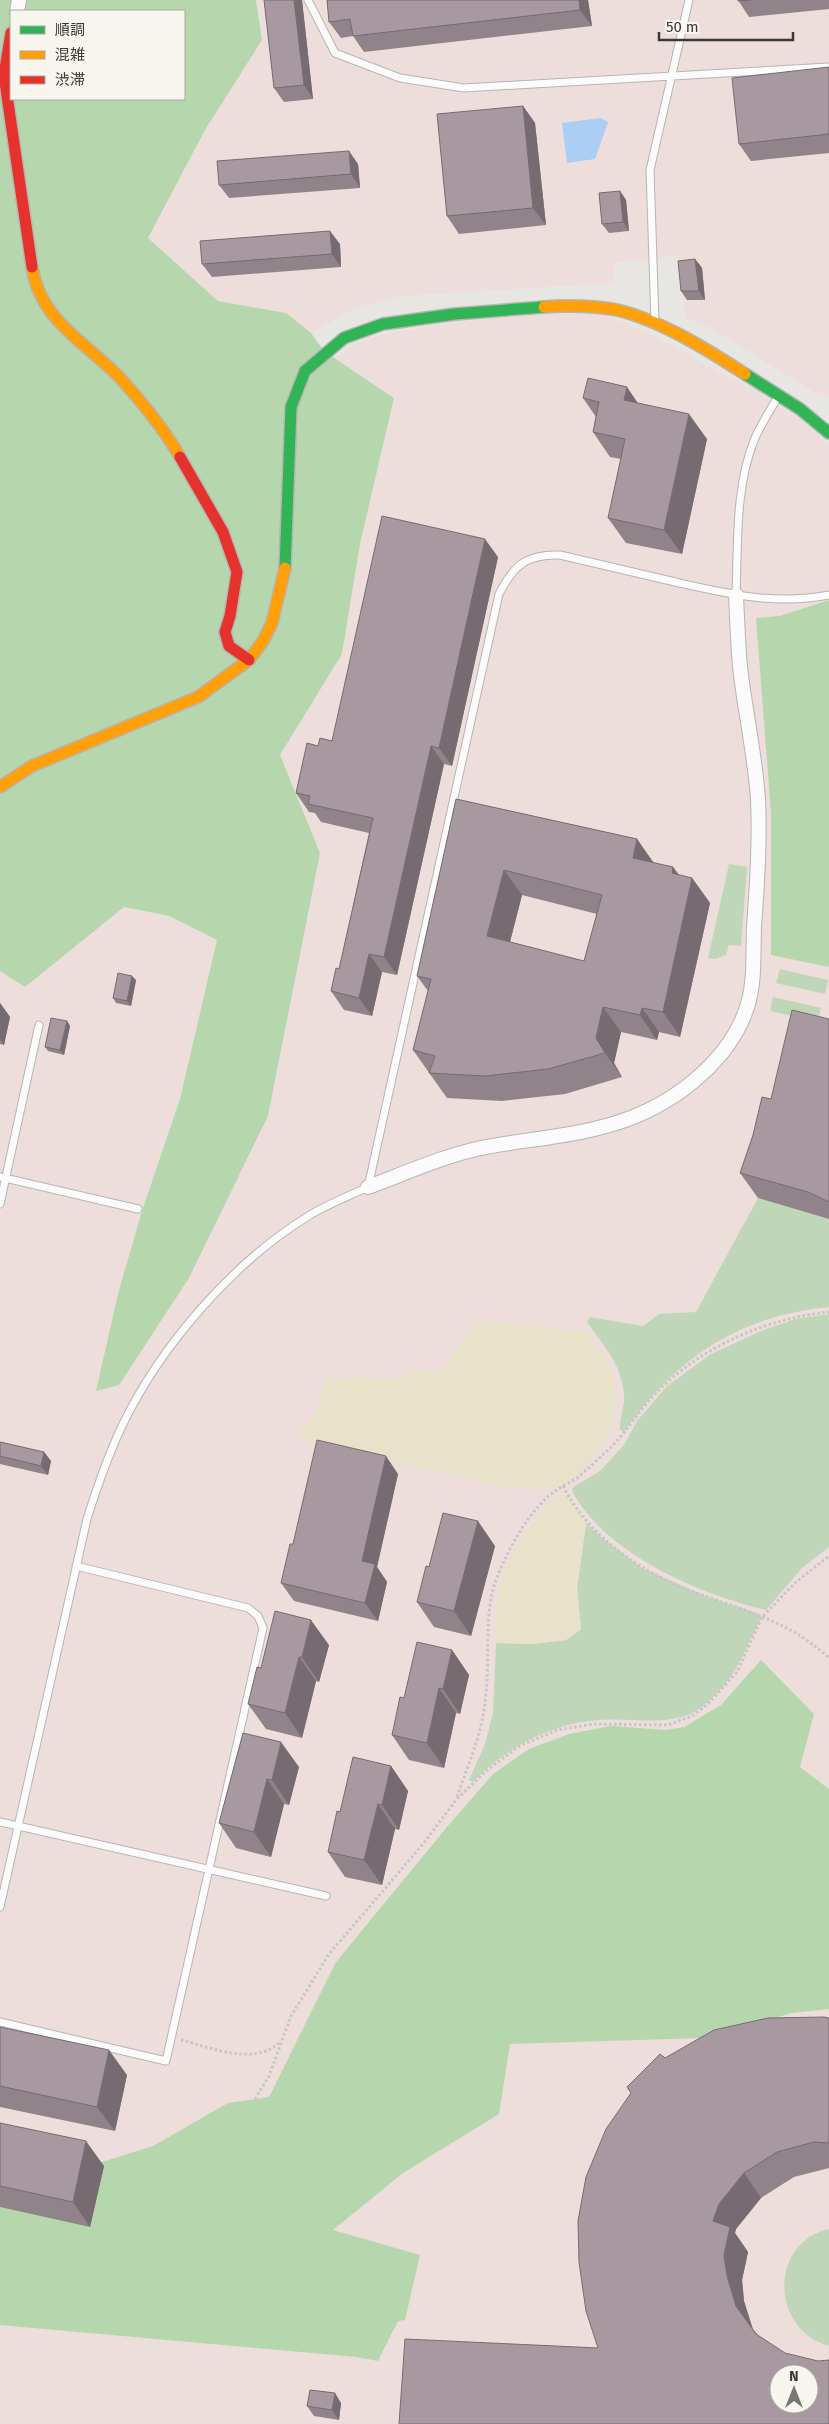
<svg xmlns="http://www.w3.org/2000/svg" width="829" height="2424" font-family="'Fira Sans','Noto Sans JP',sans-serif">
<rect width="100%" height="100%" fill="#e8e6e2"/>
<!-- education -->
<path fill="#eddedb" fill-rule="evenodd" d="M 256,0 L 829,0 L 829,397 L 817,394 L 714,330 L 686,317 L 677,255 L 614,263 L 614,283 L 400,296 L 367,305 L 347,313 L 311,333 L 286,313 L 218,301 L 148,238 L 205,130 L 262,40 Z
M 547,313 L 604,315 L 645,331 L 751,389 L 802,421 L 829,446 L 829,2424 L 0,2424 L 0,971 L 25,987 L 124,907 L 169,916 L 218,940 L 180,1099 L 142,1211 L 119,1385 L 189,1278 L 268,1116 L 320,853 L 280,755 L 342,654 L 360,544 L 394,398 L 336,359 L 351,346 L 381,335 L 448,323 ZM 779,2374 L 809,2374 L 809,2404 L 779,2404 Z"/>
<!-- green -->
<path fill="#c0d6b8" d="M 729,864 L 747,867 L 741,946 L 729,945 L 726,955 L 715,959 L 708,958 Z
M 780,969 L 828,980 L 825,994 L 776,983 Z
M 773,997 L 821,1008 L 818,1022 L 770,1011 Z
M 758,1198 L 829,1219 L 829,1307 C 739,1316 675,1358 624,1432 L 620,1430 C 619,1418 625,1407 624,1395 C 622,1364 604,1347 587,1322 L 590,1317 L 643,1326 L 659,1314 L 696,1312 Z
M 829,1314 L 829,1547 L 802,1568 L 766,1610 C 705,1596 621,1560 583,1508 C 579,1502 573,1496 572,1488 L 600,1471 L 624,1445 L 637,1421 L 667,1386 L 711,1354 L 761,1331 L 795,1319 Z
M 586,1523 L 602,1538 L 642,1568 L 708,1597 L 760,1614 L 761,1618 C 743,1653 736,1680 703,1706 C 675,1729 633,1717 600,1720 C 552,1723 505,1748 473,1782 L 469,1780 L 485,1744 L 493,1713 L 496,1643 L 532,1644 L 566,1640 L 581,1629 L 577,1590 Z
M 829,2229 L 829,2346 C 770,2330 769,2242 829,2229 Z"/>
<!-- forest -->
<path fill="#b6d7ad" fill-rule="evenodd" d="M 0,0 L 256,0 L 262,40 L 205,130 L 148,238 L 218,301 L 286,313 L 311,333 L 324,351 L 394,398 L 360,544 L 342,654 L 280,755 L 320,853 L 268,1116 L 189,1278 L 119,1385 L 96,1391 L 118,1294 L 142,1211 L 180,1099 L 217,940 L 169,916 L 124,907 L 25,987 L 0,971 ZM 11,11 L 184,11 L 184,99 L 11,99 Z
M 829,600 L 829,967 L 771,955 L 771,813 L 756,618 L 780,616 Z
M 761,1660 L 814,1714 L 800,1767 L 829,1789 L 829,2009 L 792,2013 L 703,2038 L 510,2044 L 499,2114 L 403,2173 L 333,2230 L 420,2255 L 405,2320 L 398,2321 L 378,2361 L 356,2357 L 0,2325 L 0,2194 L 153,2146 L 228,2103 L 269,2097 L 336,1962 L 447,1827 L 493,1774 L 529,1749 L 569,1734 L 611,1726 L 666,1730 L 684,1727 L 721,1705 Z"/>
<!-- sand -->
<path fill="#e8e2cb" d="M 479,1320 L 587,1332 C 595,1344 611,1364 614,1378 C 624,1416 593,1477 554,1487 C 539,1491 523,1489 508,1488 L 301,1440 L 303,1426 L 316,1413 L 326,1380 L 340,1380 L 353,1377 L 401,1379 L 410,1369 L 441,1373 Z
M 562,1493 L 568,1495 L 586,1523 L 577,1587 L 581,1629 L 566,1640 L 532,1644 L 496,1643 C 497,1626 495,1608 499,1592 C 507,1553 530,1517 562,1493 Z"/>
<!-- water -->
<path fill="#abcef4" d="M 601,118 L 608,122 L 595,159 L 567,163 L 562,123 Z"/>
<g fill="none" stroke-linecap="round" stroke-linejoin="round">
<defs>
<path id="lane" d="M 308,0 L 335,53 L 400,78 L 464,88 L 829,67
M 655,322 L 650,170 L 689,0
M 736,595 C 738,544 735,486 755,438 C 761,424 770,411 777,398
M 0,1177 L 138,1209
M 0,1204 L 39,1025
M 0,1822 L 326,1896
M 0,1907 L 87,1519 C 97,1487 108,1456 122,1426 C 161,1345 233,1262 310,1215 C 328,1204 349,1196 368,1187 L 499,594 C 514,565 526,554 560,555 C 597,564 634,572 671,581 C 725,593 774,606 829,595
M 0,2022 L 166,2061 L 263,1628 L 258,1616 L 248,1608 L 76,1566"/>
<path id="street" d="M 17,11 L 19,0
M 368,1187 C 406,1173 445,1155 486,1147 C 534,1138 582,1136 628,1119 C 679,1100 732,1058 748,1004 C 755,980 753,952 754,927 C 757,885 760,842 758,799 C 755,755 745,711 740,667 C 738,643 737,619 736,595"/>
<path id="fast" d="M 745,374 L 800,409 L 829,433
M 285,568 L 291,407 L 305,371 L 344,338 L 383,324 L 455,314 L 544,307"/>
<path id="slow" d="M 32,267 C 40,321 86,342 120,378 C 142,402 164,429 180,457
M 544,307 C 565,305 597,306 617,310 C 660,320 708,350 745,374
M 0,787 L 32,766 L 198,697 L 249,660 L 263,641 L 272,623 L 285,568"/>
<path id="jam" d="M 11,33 L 4,75 L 32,267
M 180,457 L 223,532 L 237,572 L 230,616 L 225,632 L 229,646 L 249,660"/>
</defs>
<!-- lane casing -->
<use href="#lane" stroke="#b6b5b2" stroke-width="9"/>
<!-- street casing -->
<use href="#street" stroke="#b6b5b2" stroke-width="16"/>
<!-- fast casing -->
<use href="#fast" stroke="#b6b5b2" stroke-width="14"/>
<!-- slow casing -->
<use href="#slow" stroke="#b6b5b2" stroke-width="14"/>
<!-- jam casing -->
<use href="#jam" stroke="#b6b5b2" stroke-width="14"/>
<!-- path -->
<path stroke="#c6c6c4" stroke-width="3" stroke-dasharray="2.5 2.5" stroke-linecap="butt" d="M 563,1486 C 588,1535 635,1568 686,1589 C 739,1610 784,1617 829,1658
M 457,1797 C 470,1758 483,1734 486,1692 C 490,1656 484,1617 495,1583 C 506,1552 530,1507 558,1489 C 564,1485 571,1482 577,1478 C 588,1469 598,1459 608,1450 C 627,1432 639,1410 657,1392 C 701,1347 767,1318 829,1312
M 181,2040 C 210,2047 254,2067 280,2042
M 255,2099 L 269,2076 L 291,2016 L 329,1954 L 423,1844 L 456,1800 L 486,1771 L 518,1747 L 557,1730 L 594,1724 L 668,1725 L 692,1716 L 707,1705 L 737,1672 L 762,1617 L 796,1582 L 829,1556"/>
<!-- lane -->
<use href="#lane" stroke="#fcfbfb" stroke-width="7"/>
<!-- street -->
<use href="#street" stroke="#fcfbfb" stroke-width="14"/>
<!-- fast -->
<use href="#fast" stroke="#30b455" stroke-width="11"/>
<!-- slow -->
<use href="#slow" stroke="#ff9f0a" stroke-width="11"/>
<!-- jam -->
<use href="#jam" stroke="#e5322d" stroke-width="11"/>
</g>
<!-- wall -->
<path fill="#90848a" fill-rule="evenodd" d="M 264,0 L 302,0 L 313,99 L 284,102 L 274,88 Z
M 327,0 L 588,0 L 592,26 L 364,52 L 353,36 L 341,38 L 329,22 Z
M 738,0 L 829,0 L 829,9 L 749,17 Z
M 829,67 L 829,153 L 751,161 L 739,144 Z
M 523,106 L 535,123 L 546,225 L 459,234 L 447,216 Z
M 358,164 L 360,188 L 229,198 L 219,185 Z
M 620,191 L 626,200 L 629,231 L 609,233 L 602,224 Z
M 340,244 L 341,267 L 212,277 L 202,264 Z
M 695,259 L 702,268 L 705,300 L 687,300 L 681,291 Z
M 583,398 L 638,403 L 707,439 L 682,554 L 626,543 L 608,518 L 621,459 L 610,457 L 593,432 L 596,417 Z
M 498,557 L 452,766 L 444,764 L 397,975 L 382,972 L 372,1016 L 344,1010 L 331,991 L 339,969 L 369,833 L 321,822 L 315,813 L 309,812 L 296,793 L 318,746 L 332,741 Z
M 456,799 L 637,839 L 654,863 L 673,867 L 679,875 L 692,878 L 710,903 L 680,1037 L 659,1032 L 657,1040 L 621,1032 L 614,1063 L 622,1077 L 565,1094 L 502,1101 L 447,1098 L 413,1050 L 428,991 L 417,976 ZM 522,895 L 597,914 L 584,961 L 510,942 Z
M 136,980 L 131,1006 L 116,1003 L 113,998 Z
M 0,1003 L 10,1017 L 4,1045 L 0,1044 Z
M 829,1019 L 829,1219 L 758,1198 L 740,1173 L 771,1099 Z
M 67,1021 L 70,1026 L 64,1055 L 48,1051 L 45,1047 Z
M 0,1442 L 44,1452 L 51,1461 L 48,1475 L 0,1464 Z
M 398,1474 L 377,1567 L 387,1582 L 378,1621 L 294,1601 L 281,1583 L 293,1544 Z
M 495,1546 L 471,1636 L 434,1627 L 417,1602 L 429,1567 Z
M 329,1645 L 319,1682 L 316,1681 L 302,1738 L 266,1729 L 248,1704 L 261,1668 Z
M 452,1650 L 469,1675 L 460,1714 L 456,1713 L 444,1768 L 409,1760 L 392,1735 L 404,1698 Z
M 243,1733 L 299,1767 L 289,1805 L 284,1804 L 271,1857 L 236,1848 L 219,1823 Z
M 391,1766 L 408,1791 L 399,1830 L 395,1829 L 382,1885 L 345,1877 L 328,1852 L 340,1812 Z
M 829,2018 L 829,2168 L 794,2177 L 761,2198 L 736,2229 L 735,2233 L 748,2252 L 742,2280 L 744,2301 L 753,2329 L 829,2424 L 598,2348 L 665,2058 Z
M 0,2027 L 127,2075 L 115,2131 L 0,2107 Z
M 0,2123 L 104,2166 L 90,2227 L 0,2207 Z
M 341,2403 L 339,2420 L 314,2416 L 307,2406 Z"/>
<!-- shaded-wall -->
<path fill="#766b71" d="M 294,0 L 302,0 L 313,99 L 304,85 Z
M 579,0 L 588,0 L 592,26 L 580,10 Z
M 523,106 L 535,123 L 546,225 L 533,208 Z
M 349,151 L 358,164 L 360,188 L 351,174 Z
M 620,191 L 626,200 L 629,231 L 623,222 Z
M 330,231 L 340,244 L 341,267 L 332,254 Z
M 695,259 L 702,268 L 705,300 L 699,291 Z
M 627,387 L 644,412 L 624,400 Z
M 689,414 L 707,439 L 682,554 L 664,530 Z
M 485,539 L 498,557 L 452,766 L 439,748 Z
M 431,746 L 444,764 L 397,975 L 384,957 Z
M 637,839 L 654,864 L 633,858 Z
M 673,867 L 690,890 L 692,878 L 710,903 L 680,1037 L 663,1012 L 672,873 Z
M 504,870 L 522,895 L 505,961 L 487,936 Z
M 369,954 L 382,972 L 372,1016 L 359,998 Z
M 132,976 L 136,980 L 131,1006 L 127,1001 Z
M 0,1003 L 10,1017 L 4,1045 L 0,1039 Z
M 603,1007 L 621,1032 L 614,1063 L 622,1077 L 605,1053 L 596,1038 Z
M 642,1008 L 659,1032 L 657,1040 L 640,1015 Z
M 67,1021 L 70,1026 L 64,1055 L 60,1050 Z
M 44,1452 L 51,1461 L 48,1475 L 41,1466 Z
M 386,1456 L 398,1474 L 377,1567 L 387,1582 L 378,1621 L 365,1603 L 362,1561 Z
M 478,1521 L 495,1546 L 471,1636 L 454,1611 Z
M 311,1620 L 329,1645 L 319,1682 L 302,1657 Z
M 452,1650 L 469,1675 L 460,1714 L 443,1689 Z
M 299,1657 L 316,1681 L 302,1738 L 285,1713 Z
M 439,1688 L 456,1713 L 444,1768 L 427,1743 Z
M 281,1742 L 299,1767 L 289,1805 L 272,1780 Z
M 391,1766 L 408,1791 L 399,1830 L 382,1805 Z
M 267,1779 L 284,1804 L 271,1857 L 254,1832 Z
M 378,1804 L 395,1829 L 382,1885 L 364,1860 Z
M 109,2050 L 127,2075 L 115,2131 L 97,2107 Z
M 86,2141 L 104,2166 L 90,2227 L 73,2202 Z
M 744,2173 L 761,2198 L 736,2229 L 735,2233 L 748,2252 L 742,2280 L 744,2301 L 753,2331 L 736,2306 L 727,2276 L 713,2221 L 719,2204 Z
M 335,2393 L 341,2403 L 339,2420 L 332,2410 Z"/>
<!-- building -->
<path fill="#a899a1" stroke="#766b71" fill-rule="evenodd" d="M 264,0 L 294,0 L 304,85 L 274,88 Z
M 327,0 L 579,0 L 580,10 L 353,36 L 350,19 L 329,22 Z
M 738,0 L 751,0 L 738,1 Z
M 829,67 L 829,134 L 739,144 L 732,78 Z
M 523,106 L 533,208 L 447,216 L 437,114 Z
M 349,151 L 351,174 L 219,185 L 217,161 Z
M 620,191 L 623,222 L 602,224 L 599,193 Z
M 330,231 L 332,254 L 202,264 L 200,241 Z
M 695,259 L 699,291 L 681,291 L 678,261 Z
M 588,378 L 627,387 L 624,400 L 689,414 L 664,530 L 608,518 L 625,439 L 593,432 L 599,402 L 583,398 Z
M 382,516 L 485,539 L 439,748 L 431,746 L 384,957 L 369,954 L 359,998 L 331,991 L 336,968 L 339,969 L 373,818 L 308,804 L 310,796 L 296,793 L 307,743 L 318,746 L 320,738 L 332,741 Z
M 456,799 L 637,839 L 633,858 L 673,867 L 672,873 L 692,878 L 663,1012 L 642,1008 L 640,1015 L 603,1007 L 596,1038 L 605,1053 L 548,1069 L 485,1076 L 429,1073 L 435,1056 L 413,1050 L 431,979 L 417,976 ZM 504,870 L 602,895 L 584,961 L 487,936 Z
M 118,973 L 132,976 L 127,1001 L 113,998 Z
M 792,1010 L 829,1019 L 829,1202 L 808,1192 L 740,1173 L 753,1135 L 762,1097 L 771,1099 Z
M 51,1018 L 67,1021 L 60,1050 L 45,1047 Z
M 317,1440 L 386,1456 L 362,1561 L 375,1564 L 365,1603 L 281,1583 L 290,1544 L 293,1544 Z
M 0,1442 L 44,1452 L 41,1466 L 0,1456 Z
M 443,1513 L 478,1521 L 454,1611 L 417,1602 L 426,1566 L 429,1567 Z
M 275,1611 L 311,1620 L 302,1657 L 299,1657 L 285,1713 L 248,1704 L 257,1667 L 261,1668 Z
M 417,1642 L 452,1650 L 443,1689 L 439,1688 L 427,1743 L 392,1735 L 400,1697 L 404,1698 Z
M 243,1733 L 281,1742 L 272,1780 L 267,1779 L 254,1832 L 219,1823 Z
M 353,1757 L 391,1766 L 382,1805 L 378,1804 L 364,1860 L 328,1852 L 337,1811 L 340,1812 Z
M 824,2017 L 829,2018 L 829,2143 L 814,2142 L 777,2152 L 744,2173 L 719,2204 L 713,2221 L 730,2227 L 724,2255 L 727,2276 L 736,2306 L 756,2334 L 785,2353 L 818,2361 L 829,2360 L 829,2424 L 399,2424 L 405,2339 L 598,2348 L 586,2311 L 579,2262 L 578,2221 L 586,2177 L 606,2129 L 631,2093 L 627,2087 L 660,2054 L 665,2058 L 714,2030 L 768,2018 ZM 779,2374 L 809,2374 L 809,2404 L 779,2404 Z
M 0,2027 L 109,2050 L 97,2107 L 0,2086 Z
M 0,2123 L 86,2141 L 73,2202 L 0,2186 Z
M 310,2390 L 335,2393 L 332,2410 L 307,2406 Z"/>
<!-- legend -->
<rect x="10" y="10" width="175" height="90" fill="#f8f5ee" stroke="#acaaa4"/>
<rect x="20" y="26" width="25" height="8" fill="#30b455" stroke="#acaaa4"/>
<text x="55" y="35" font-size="15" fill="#3a3936">順調</text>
<rect x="20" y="51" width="25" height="8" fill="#ff9f0a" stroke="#acaaa4"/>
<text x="55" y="60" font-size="15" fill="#3a3936">混雑</text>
<rect x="20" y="76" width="25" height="8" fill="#e5322d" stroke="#acaaa4"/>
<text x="55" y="85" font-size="15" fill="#3a3936">渋滞</text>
<!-- north arrow -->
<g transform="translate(794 2389)"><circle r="24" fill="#f8f5ee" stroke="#acaaa4"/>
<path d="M0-4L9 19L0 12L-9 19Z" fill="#777672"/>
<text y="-8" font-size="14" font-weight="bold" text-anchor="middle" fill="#3a3936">N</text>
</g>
<!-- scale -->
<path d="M659 32v8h134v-8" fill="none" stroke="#3a3936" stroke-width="2.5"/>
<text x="666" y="32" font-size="15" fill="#3a3936" stroke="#f8f5ee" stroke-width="4" paint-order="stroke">50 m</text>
</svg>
